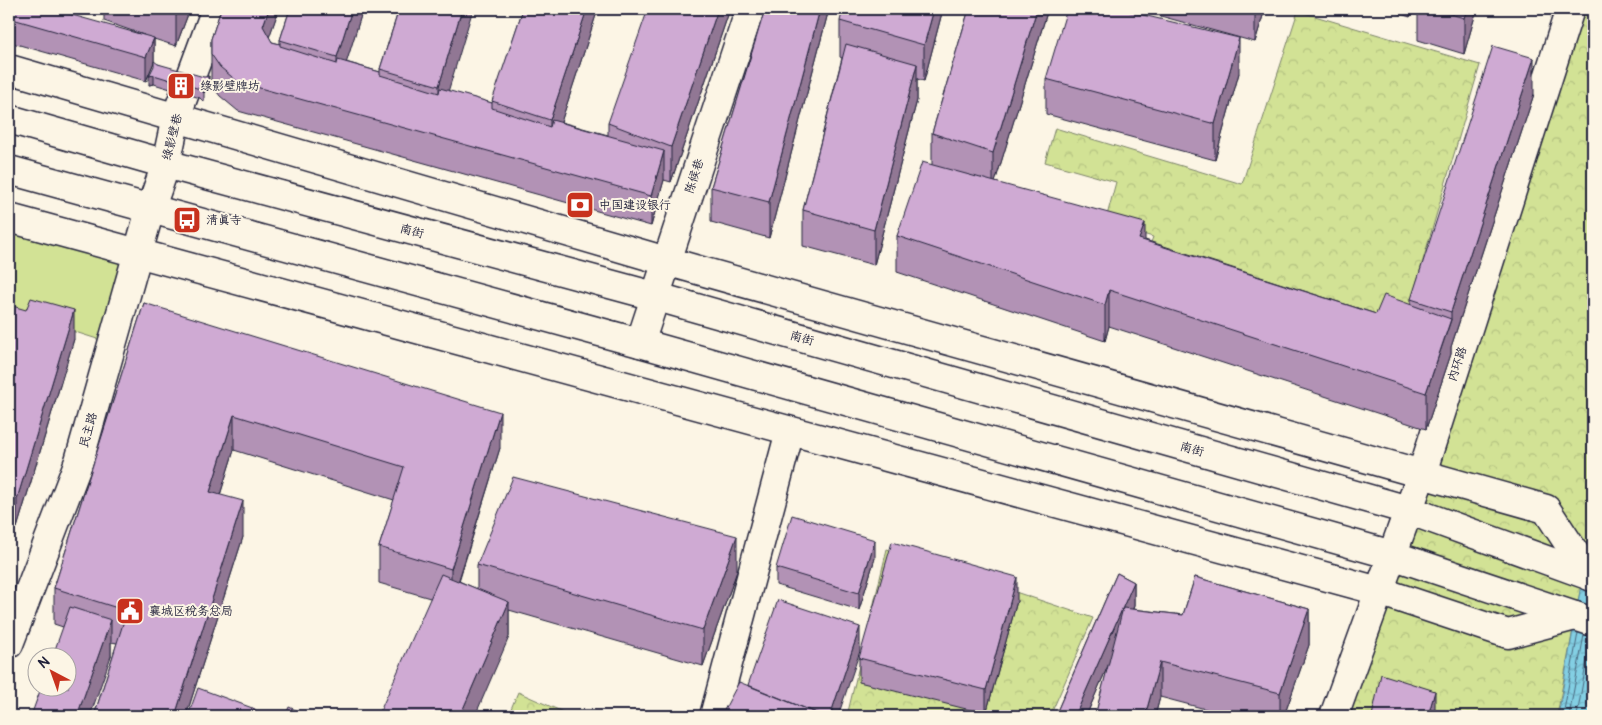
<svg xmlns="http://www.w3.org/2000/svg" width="1602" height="725" font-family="Pangolin,'LXGW WenKai TC',sans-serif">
<defs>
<pattern id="park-crowns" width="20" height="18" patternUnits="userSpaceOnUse" patternTransform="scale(1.25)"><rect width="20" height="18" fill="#d2e295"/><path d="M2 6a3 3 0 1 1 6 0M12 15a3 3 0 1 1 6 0" fill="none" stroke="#b4c281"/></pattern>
<pattern id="water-waves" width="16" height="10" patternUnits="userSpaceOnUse" patternTransform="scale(1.25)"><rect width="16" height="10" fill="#83cfe3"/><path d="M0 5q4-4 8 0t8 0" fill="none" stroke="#71b1c4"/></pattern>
</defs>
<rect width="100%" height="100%" fill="#fcf5e5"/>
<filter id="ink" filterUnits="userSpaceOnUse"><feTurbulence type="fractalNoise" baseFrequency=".02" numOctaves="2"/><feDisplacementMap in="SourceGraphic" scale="10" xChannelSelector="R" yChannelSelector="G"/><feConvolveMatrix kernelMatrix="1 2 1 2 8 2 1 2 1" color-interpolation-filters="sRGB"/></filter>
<g filter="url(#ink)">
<!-- green -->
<path fill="#d2e295" stroke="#7a8268" d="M 9,217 L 139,254 L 113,344 L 9,311 Z"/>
<!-- park -->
<path fill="url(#park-crowns)" stroke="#7a8268" d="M 1570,9 L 1593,9 L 1593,561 L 1583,575 L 1557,716 L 1334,716 Z
M 1298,11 L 1480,65 L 1403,329 L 1145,259 L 1153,237 L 1105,223 L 1116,182 L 1045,162 L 1055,128 L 1242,184 Z
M 887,549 L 1093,618 L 1050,716 L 847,716 Z
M 518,692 L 572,716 L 508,716 Z"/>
<!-- water -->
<path fill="url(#water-waves)" stroke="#5c8aa0" d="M 1593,561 L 1593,716 L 1558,716 L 1583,574 Z"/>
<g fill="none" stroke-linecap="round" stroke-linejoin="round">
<!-- shore -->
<path stroke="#49677e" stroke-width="1" d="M 1563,716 L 1578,633
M 1569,716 L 1584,635
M 1577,716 L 1591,636"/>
<defs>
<path id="pedestrian" d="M 176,117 L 216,9"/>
<path id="minor" d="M 640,343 L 750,9
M 9,644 L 79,461 L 150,210 L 166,164 L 176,117
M 714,716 L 790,431"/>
<path id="tertiary" d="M 9,69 L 666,261 L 1546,509 L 1590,576
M 9,218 L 1379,591 L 1508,634 L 1575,616
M 1334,716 L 1422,473 L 1570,9"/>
<path id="secondary" d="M 9,119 L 166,164 L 654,296 L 1408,510 L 1593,577
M 9,170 L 640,343 L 1392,555 L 1593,622"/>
</defs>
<!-- pedestrian casing -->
<use href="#pedestrian" stroke="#22223b" stroke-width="31"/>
<!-- minor casing -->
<use href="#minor" stroke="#22223b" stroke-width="31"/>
<!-- tertiary casing -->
<use href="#tertiary" stroke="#22223b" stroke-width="31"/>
<!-- secondary casing -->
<use href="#secondary" stroke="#22223b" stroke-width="31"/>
<!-- pedestrian -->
<use href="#pedestrian" stroke="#fcf5e5" stroke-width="28"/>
<!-- minor -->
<use href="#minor" stroke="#fcf5e5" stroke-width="28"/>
<!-- tertiary -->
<use href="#tertiary" stroke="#fcf5e5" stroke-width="28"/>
<!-- secondary -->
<use href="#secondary" stroke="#fcf5e5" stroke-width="28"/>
</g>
<!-- wall -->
<path fill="#b292b5" stroke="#22223b" d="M 9,9 L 144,35 L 104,21 L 104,9 L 190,9 L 176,46 L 154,39 L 154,62 L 146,81 L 9,42 Z
M 221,9 L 279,9 L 269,37 L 272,42 L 280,44 L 280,40 L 290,9 L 363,9 L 346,62 L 380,72 L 380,69 L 399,9 L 448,91 L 492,103 L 523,9 L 598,9 L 561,122 L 608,135 L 608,123 L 730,9 L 671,182 L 664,180 L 651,226 L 238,111 L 220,96 L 211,84 L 211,39 Z
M 765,9 L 829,9 L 769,238 L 711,222 L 711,187 Z
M 943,9 L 924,81 L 917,79 L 917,100 L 874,265 L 803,246 L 803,210 L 842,58 L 840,57 L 840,21 Z
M 969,9 L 1048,9 L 995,182 L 1145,240 L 1376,314 L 1411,305 L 1411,299 L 1534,94 L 1451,347 L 1451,354 L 1426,429 L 1109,326 L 1105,341 L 897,272 L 897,236 L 932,164 L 932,133 Z
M 1135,9 L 1265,9 L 1255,42 Z
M 1385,9 L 1413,9 L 1410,17 Z
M 1418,9 L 1477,9 L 1464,54 L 1418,40 Z
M 158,64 L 209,85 L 204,93 L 204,102 L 200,98 L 154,84 L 149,85 Z
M 1239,73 L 1215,160 L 1046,114 L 1046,79 Z
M 144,303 L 500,448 L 459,581 L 477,589 L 477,565 L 737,571 L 703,666 L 509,610 L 509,637 L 430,598 L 379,583 L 379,547 L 394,500 L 234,450 L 220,495 L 243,537 L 186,716 L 94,716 L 117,643 L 111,642 L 111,656 L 63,627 L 54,624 L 54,588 Z
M 9,305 L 74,339 L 17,528 L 9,526 Z
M 875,558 L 859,610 L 776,585 L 776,568 Z
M 1117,573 L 1134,582 L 1134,606 L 1133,609 L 1183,615 L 1195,577 L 1309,609 L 1309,645 L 1284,716 L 1232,716 L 1160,697 L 1155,716 L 1095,716 L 1109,663 L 1086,716 L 1055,716 Z
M 1017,601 L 986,714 L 859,682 L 859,658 Z"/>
<!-- shaded-wall -->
<path fill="#917794" stroke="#22223b" d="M 177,9 L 190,9 L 176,46 L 176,11 Z
M 269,9 L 279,9 L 263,55 L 263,26 Z
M 352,9 L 363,9 L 337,93 L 337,57 Z
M 462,9 L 473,9 L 439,122 L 439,86 Z
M 587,9 L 598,9 L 550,156 L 550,120 Z
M 718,9 L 730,9 L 671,182 L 671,147 Z
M 820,9 L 829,9 L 769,238 L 769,202 Z
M 934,9 L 943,9 L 924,81 L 924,45 Z
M 1037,9 L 1048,9 L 993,189 L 993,153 Z
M 1255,9 L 1265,9 L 1255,42 Z
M 1410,9 L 1413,9 L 1410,17 Z
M 1467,9 L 1477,9 L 1464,54 L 1464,18 Z
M 154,38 L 154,62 L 146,81 L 146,57 Z
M 1239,38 L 1239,73 L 1215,160 L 1215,124 Z
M 1534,58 L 1534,94 L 1451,347 L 1451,354 L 1426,429 L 1426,393 L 1451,320 L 1451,312 Z
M 917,64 L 917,100 L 874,265 L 874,230 Z
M 154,75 L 154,84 L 149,85 L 149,76 Z
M 209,76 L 209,85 L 204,93 L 202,87 Z
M 664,151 L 664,180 L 651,226 L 651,196 Z
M 1145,223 L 1145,258 L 1139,239 Z
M 1109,290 L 1109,326 L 1105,341 L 1105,305 Z
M 74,310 L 74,339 L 17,528 L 17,499 Z
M 500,412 L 500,448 L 451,605 L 451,569 Z
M 234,415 L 234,450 L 210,527 L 210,492 Z
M 243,501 L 243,537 L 186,716 L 175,716 Z
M 737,536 L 737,571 L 703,666 L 703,630 Z
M 875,540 L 875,558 L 859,610 L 859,593 Z
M 1017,577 L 1017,601 L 986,714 L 986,690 Z
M 1134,582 L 1134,606 L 1086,716 L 1075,716 Z
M 509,602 L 509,637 L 475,716 L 460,716 Z
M 1309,609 L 1309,645 L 1284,716 L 1280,716 L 1280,693 Z
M 111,620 L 111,656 L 90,716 L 77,716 Z
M 860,627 L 860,651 L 838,716 L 830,716 Z
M 1160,662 L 1160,697 L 1155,716 L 1145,716 Z
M 1435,691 L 1435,716 L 1428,716 Z
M 255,709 L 255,716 L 252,716 Z"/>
<!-- building -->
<path fill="#cfaad3" stroke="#22223b" d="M 9,9 L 51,9 L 154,38 L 146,57 L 9,18 Z
M 221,9 L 269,9 L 263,26 L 272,42 L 280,44 L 280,46 L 337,64 L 338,60 L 380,72 L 380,75 L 439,93 L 440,88 L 492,103 L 492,108 L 550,127 L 552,120 L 664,151 L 651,196 L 238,82 L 220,67 L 211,54 L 211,39 Z
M 290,9 L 352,9 L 337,57 L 280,40 Z
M 399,9 L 462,9 L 439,86 L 380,69 Z
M 523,9 L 587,9 L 550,120 L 492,101 Z
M 648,9 L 718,9 L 671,147 L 608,123 Z
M 765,9 L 820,9 L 769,202 L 711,187 Z
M 843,9 L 934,9 L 924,45 L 840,21 Z
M 969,9 L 1037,9 L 993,153 L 932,133 Z
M 1067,9 L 1118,9 L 1239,38 L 1215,124 L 1046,79 Z
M 1433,9 L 1467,9 L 1464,18 Z
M 846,44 L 917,64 L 874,230 L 803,210 Z
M 1493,46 L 1534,58 L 1451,312 L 1411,299 Z
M 154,61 L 158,64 L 204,77 L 209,76 L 202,87 L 204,93 L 200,89 L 154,75 L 149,76 L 154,66 Z
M 922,162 L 1145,223 L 1139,239 L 1376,314 L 1384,295 L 1451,319 L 1426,393 L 1109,290 L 1105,305 L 897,236 Z
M 31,298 L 74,310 L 17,499 L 9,497 L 9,305 L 26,310 Z
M 144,303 L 500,412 L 451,569 L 379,547 L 404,467 L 234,415 L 210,492 L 243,501 L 175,716 L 94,716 L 127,611 L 54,588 Z
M 513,477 L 737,536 L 703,630 L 477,565 Z
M 792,515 L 875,540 L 859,593 L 776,568 Z
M 892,542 L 1017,577 L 986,690 L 859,658 Z
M 1117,573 L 1134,582 L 1075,716 L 1055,716 Z
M 441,574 L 509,602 L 460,716 L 378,716 Z
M 1195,577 L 1309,609 L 1280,693 L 1160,662 L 1145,716 L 1095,716 L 1123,608 L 1183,615 Z
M 778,600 L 860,627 L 830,716 L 824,716 L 748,685 Z
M 70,607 L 111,620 L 77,716 L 31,716 L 41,688 L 68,688 L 68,658 L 52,658 Z
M 1381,674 L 1435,691 L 1428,716 L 1372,716 Z
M 739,682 L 824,716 L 721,716 Z
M 198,688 L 255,709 L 252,716 L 188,716 Z
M 289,707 L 309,716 L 285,716 Z"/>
</g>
<!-- icons -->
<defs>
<symbol id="building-square" viewBox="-11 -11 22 22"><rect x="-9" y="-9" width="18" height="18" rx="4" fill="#c8321e" stroke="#fcf5e5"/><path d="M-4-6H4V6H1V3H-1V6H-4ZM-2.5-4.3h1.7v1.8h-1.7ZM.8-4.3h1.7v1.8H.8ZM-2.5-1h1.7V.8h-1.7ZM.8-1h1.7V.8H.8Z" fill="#fff"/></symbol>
<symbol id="bank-square" viewBox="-11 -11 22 22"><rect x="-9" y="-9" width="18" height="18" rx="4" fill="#c8321e" stroke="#fcf5e5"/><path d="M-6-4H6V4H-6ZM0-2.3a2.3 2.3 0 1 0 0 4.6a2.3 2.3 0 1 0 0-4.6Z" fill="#fff"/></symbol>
<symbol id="bus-square" viewBox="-11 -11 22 22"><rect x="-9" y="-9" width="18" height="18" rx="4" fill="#c8321e" stroke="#fcf5e5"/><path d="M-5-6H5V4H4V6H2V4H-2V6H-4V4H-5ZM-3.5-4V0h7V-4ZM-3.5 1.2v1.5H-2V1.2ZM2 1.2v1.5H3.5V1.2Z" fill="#fff"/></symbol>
<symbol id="civic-square" viewBox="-11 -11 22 22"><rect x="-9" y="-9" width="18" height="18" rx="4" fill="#c8321e" stroke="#fcf5e5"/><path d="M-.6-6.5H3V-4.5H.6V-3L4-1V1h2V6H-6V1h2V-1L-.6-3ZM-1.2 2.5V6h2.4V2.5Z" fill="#fff"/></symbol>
</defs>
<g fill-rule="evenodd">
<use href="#building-square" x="165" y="70" width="32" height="32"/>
<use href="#bank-square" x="564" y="189" width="32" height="32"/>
<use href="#bus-square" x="171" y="204" width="32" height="32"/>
<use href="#civic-square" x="114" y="595" width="32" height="32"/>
</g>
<g text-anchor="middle" stroke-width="4" stroke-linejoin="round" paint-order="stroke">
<!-- poi labels -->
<g font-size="12" fill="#22223b" stroke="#fcf5e5" text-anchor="start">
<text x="200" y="90">绿影壁牌坊</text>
<text x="599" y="209">中国建设银行</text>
<text x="206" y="224">清真寺</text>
<text x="149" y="615">襄城区税务总局</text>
</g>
<!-- street labels -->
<g font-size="12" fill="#22223b" stroke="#fcf5e5">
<text transform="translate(172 137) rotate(-76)" y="4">绿影壁巷</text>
<text transform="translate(694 176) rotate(-72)" y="4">陈候巷</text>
<text transform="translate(412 231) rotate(15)" y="4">南街</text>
<text transform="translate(802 338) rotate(16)" y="4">南街</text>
<text transform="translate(1457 364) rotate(-72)" y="4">内环路</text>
<text transform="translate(88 430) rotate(-74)" y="4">民主路</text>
<text transform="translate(1192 449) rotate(16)" y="4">南街</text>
</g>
</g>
<!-- margin -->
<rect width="1602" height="725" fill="none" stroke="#fcf5e5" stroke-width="30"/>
<rect x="15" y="15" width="1572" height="695" fill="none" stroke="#22223b" stroke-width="2" filter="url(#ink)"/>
<!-- north arrow -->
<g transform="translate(52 672) rotate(319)"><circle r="24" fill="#fcf5e5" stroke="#a5a1a1"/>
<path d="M0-4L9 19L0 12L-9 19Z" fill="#c8321e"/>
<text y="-8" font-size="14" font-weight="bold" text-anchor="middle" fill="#22223b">N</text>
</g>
</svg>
